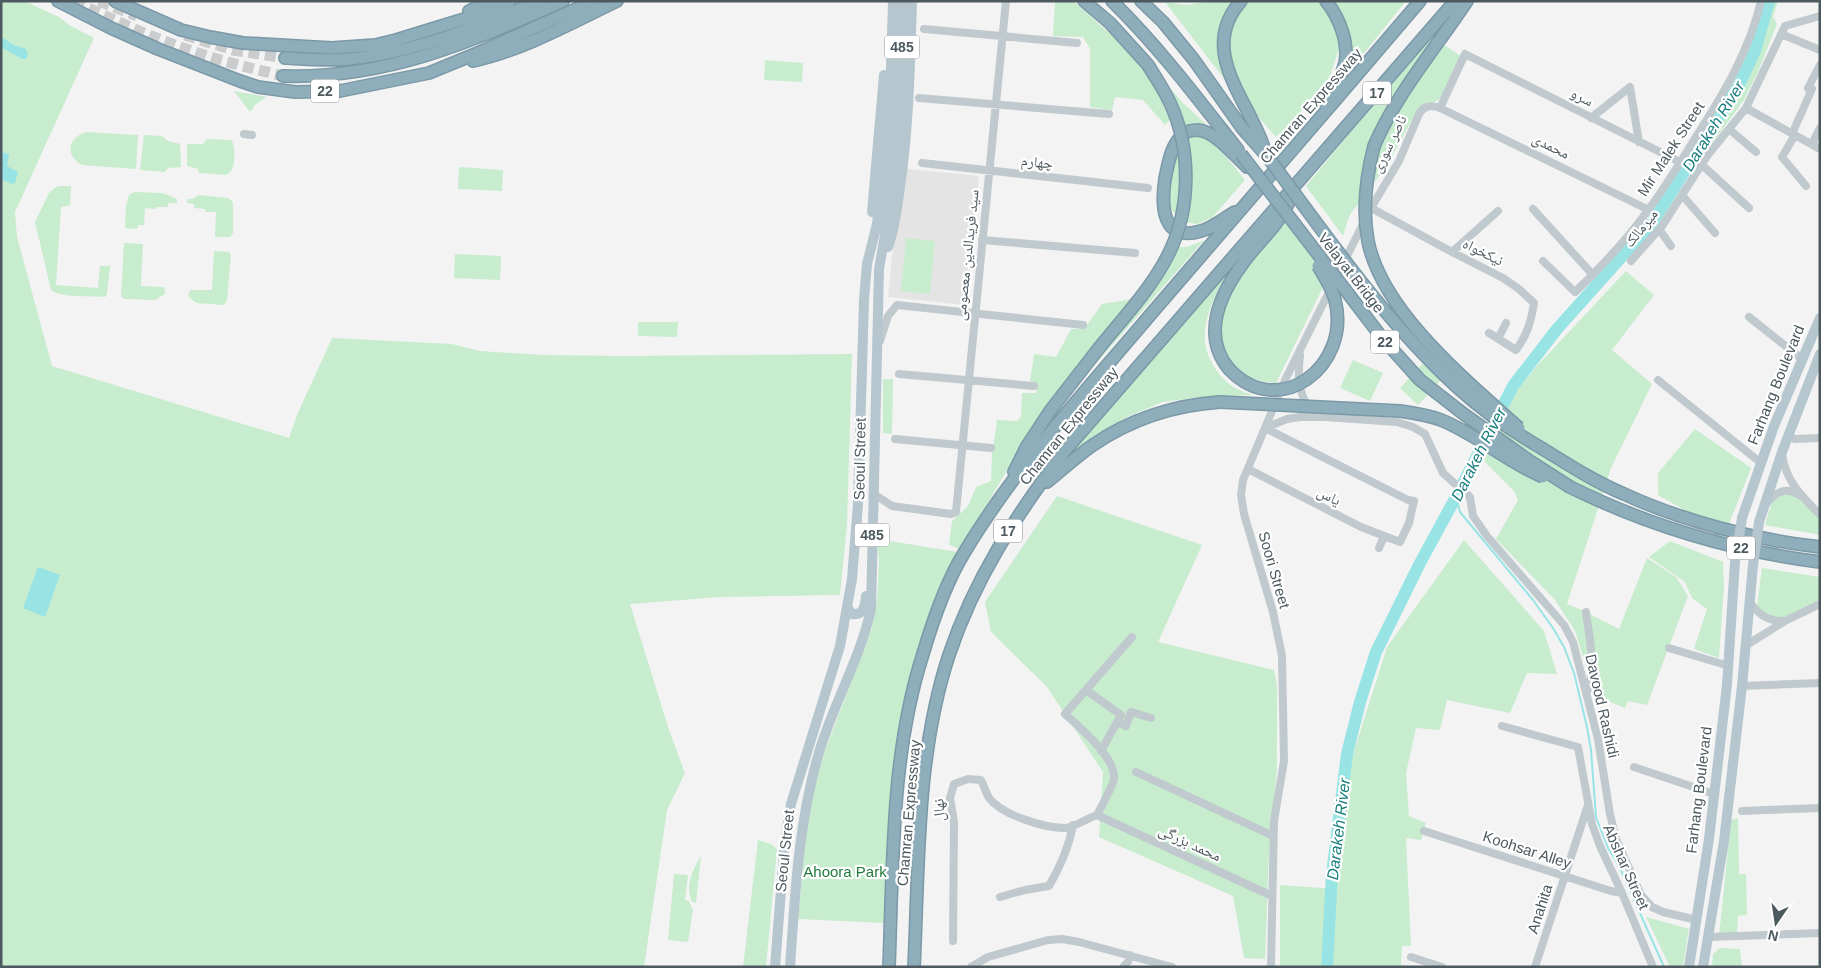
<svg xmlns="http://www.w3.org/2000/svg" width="1821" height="968" font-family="Helvetica,'Noto Naskh Arabic',sans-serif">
<rect width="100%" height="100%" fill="#f4f3f3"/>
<!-- education -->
<path fill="#e5e4e4" d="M 901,168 L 979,176 L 965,305 L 888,297 Z"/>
<!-- green -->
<path fill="#c7ecce" d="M 1,1 L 24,1 L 59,17 L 69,25 L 94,38 L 15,212 L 17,237 L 52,366 L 289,438 L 297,415 L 332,338 L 452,344 L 480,351 L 542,355 L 622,356 L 852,354 L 847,525 L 840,595 L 720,597 L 630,604 L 669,730 L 685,773 L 667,810 L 644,967 L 1,967 Z
M 1055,1 L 1073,1 L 1125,47 L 1151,80 L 1170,119 L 1165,125 L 1143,100 L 1115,97 L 1112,110 L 1090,107 L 1090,49 L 1083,37 L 1053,36 Z
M 1209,1 L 1238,1 L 1220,48 L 1225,80 L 1165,2 L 1188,5 Z
M 1246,1 L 1319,1 L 1331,14 L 1339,33 L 1340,45 L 1330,76 L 1287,128 L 1276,137 L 1256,114 L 1235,84 L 1227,51 L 1229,29 Z
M 1332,1 L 1406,1 L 1352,68 L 1351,45 Z
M 1773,1 L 1778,1 L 1773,17 L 1777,24 L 1758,72 L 1744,100 L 1713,142 L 1710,140 L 1753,69 Z
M 1442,24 L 1444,30 L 1365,163 L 1361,178 L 1360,203 C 1349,211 1347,224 1343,236 L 1306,186 L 1404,67 Z
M 1443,44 L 1462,57 L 1443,97 L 1434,102 L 1426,103 L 1417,111 L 1386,167 L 1370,188 L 1379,144 L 1404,100 Z
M 765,60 L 803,63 L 802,82 L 764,80 Z
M 1156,72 L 1184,104 L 1206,124 L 1193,126 L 1184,130 Z
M 234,91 L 267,97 L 256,104 L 250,112 Z
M 86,132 L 138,135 L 136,169 L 82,165 C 64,155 68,138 86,132 Z
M 144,135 L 162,136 L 168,141 L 180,144 L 181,167 L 168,168 L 165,172 L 140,170 Z
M 1193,135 L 1204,135 L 1213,140 L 1245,180 L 1212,218 L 1197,224 L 1183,222 L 1168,206 L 1168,190 L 1176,150 Z
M 207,139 L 232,140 C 235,149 237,171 226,175 L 199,173 L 198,169 L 187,166 L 187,144 L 203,144 Z
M 459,167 L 503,170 L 502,191 L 458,189 Z
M 60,186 L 71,186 L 70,205 L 61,207 L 56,285 L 98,288 L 100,266 L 110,266 L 107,294 L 105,297 C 92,296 60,298 51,290 L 35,222 L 49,193 L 56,187 Z
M 134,192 L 163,193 L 177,199 L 177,203 L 169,203 L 167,207 L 157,207 L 156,209 L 145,208 L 144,225 L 138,225 L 137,229 L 125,228 L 126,206 L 129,195 Z
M 198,195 L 228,198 L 233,202 L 233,233 L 230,237 L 215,237 L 216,212 L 206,212 L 205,209 L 194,208 L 194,204 L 187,203 L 187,199 L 193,199 Z
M 1283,218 L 1307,246 L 1328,277 L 1276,383 L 1261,381 L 1244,375 L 1236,367 L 1225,351 L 1218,328 L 1224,296 Z
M 906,238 L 935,241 L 930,294 L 901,291 Z
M 1205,240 L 1199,246 L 1056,409 L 1168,269 L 1179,247 L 1187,247 Z
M 124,243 L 143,244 L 141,286 L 164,287 L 165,294 L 155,300 L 124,299 L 121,296 Z
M 214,251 L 229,252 L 231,255 L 227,300 L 224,305 L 196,303 L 188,296 L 190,290 L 212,290 Z
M 455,254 L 501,256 L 500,280 L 454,278 Z
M 1231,271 C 1227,277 1221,283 1218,290 C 1212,302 1206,318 1205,331 C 1202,352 1217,377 1235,388 C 1240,391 1247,393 1253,395 L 1200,397 L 1163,402 L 1129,416 L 1098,434 L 1071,453 L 1214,288 Z
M 1626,271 L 1654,295 L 1612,350 L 1652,384 L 1611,468 L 1567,604 L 1582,610 L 1619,629 L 1647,558 L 1676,577 L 1688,596 L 1647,705 L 1628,701 L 1625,708 L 1595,696 L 1575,631 L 1555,600 L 1496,539 L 1518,500 L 1514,491 L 1484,461 L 1511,398 L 1536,367 Z
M 1133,299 L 1029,434 L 960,549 L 949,545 L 952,521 L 968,506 L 976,487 L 991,481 L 992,455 L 997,420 L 1017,421 L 1021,417 L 1022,393 L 1036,393 L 1038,384 L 1030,381 L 1034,354 L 1056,357 L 1071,329 L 1084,329 L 1102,304 Z
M 638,322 L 678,322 L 677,337 L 638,336 Z
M 1353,360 L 1383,373 L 1370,401 L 1340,388 Z
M 1425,361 L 1443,378 L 1418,405 L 1400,388 Z
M 883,379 L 893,379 L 892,434 L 883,433 Z
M 1695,429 L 1751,468 L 1729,524 L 1688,512 L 1658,495 L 1658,473 Z
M 1786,493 L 1799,497 L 1820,519 L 1820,535 L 1765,525 L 1772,501 Z
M 1057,496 L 1202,545 L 1158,642 L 1274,670 L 1277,685 L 1277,769 L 1269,852 L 1265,959 L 1244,958 L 1233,896 L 1099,837 L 1103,772 L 1047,687 L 991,632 L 985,602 Z
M 877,539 L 958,552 C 935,598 919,646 906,695 L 885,923 L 798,919 L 807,820 L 815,784 L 826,748 L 872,628 L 877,600 L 879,563 Z
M 1464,540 L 1544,631 L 1557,674 L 1527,673 L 1510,713 L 1447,700 L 1440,730 L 1416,728 L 1406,773 L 1409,816 L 1426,823 L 1421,840 L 1406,838 L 1411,946 L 1402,946 L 1401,965 L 1407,967 L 1280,967 L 1280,885 L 1336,889 L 1349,767 L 1387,647 Z
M 1670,541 L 1723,562 L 1724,586 L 1719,658 L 1694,649 L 1707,609 L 1692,598 L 1685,582 L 1649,557 Z
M 1762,568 L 1820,577 L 1820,601 L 1787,619 L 1772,618 L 1757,607 Z
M 1738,818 L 1739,874 L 1746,874 L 1747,915 L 1738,916 L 1737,934 L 1719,936 L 1731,820 Z
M 758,840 L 771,844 L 777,849 L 766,967 L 743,967 Z
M 701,856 L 696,903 L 692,902 C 685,886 692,870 701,856 Z
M 674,874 L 688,875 L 685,900 L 689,901 L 693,910 L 688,942 L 668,940 Z
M 1646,917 L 1689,929 L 1683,967 L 1670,967 Z
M 1720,948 L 1740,949 L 1742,967 L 1712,967 L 1713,954 Z"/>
<!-- water -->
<path fill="#98e4e5" d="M 1,37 L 14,45 L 26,49 L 28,54 L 26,59 L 22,59 L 1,47 Z
M 1,152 L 9,154 L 7,166 L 18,172 L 15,183 L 12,184 L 1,179 Z
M 38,567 L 60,575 L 45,617 L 23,608 Z"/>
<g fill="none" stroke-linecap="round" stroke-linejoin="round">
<!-- stream -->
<path stroke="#98e4e5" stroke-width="2" d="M 1456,497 L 1460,512 L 1533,600 L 1553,628 L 1564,647 L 1574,673 L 1587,727 L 1591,750 L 1596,817 L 1608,848 L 1619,866 L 1664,967"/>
<!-- river -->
<path stroke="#98e4e5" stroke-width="12" d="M 1327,967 L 1332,874 L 1347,754 L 1360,702 L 1376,652 L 1420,563 L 1456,497 L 1513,386 L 1557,329 L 1652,223 L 1739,85 L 1755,51 L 1769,1"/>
<!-- highway-tunnel -->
<path stroke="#caccce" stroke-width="11" stroke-dasharray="11 5.5" stroke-linecap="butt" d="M 74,1 C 115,21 157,40 201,54 C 228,63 255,69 283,76
M 99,1 L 137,16
M 185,35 L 233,50 L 285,58"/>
<defs>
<path id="highway" d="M 58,1 L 111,28 L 158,49 L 240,81 L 258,87 L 295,92 L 340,91 L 429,73 L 480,52 L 594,1
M 115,1 L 181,30 L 210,37 L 243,43 L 332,48 L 375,45 L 396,40 L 487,12 L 510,1
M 1084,1 L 1110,23 L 1148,65
M 1112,1 C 1159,47 1198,99 1238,150
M 1141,1 L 1163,22 L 1194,60 L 1242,128 L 1267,156
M 1241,1 C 1196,52 1251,102 1265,151
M 469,11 L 490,1
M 285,58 C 307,59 328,61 350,59 C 417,52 479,26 540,1
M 473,61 C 523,50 571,23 617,1
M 283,76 C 387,79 470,42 563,1
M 1326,106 C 1333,92 1341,78 1345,63 C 1349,42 1339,17 1326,1
M 1374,146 C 1397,93 1435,49 1467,1
M 1235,212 C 1224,218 1213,228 1201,231 C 1162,243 1161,206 1165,179 C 1168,165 1171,143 1184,134 C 1187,131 1194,130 1198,130 C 1215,131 1235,156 1247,167
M 1229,369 C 1201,335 1220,294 1243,263 C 1258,242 1277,227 1288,204
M 1543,449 C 1569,465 1595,482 1624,494 C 1683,521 1755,540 1820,547
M 1014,472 L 1027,446 L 1050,411 L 1099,348
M 1047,482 C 1062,470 1077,456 1093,445 C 1131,419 1175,405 1220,402
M 1570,487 C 1649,526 1733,551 1820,562
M 889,967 C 893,864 891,753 923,654 C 933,620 945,584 964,553 C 1016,466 1086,391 1151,314 C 1240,210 1331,106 1420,1
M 914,967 C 919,863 916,755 949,655 C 974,580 1016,515 1064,452 L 1455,1"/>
</defs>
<!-- highway casing -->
<use href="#highway" stroke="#7b99a7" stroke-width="14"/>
<!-- minor -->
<path stroke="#c0c9cd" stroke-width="8" d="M 924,29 L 1077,43
M 1781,34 L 1820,50
M 919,98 L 1109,114
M 1440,108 L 1465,54 L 1680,162
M 1746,108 L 1820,149
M 1591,118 L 1630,87 L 1639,142
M 1729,129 L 1756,152
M 244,134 L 252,135
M 1792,134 L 1812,89 L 1808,88 L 1820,65
M 1795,135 L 1782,157 L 1806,186
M 1812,144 L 1820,128
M 922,163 L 1148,188
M 1702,165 L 1749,208
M 1682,195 L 1715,233
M 1371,208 L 1452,252 L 1503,278 L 1519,289 L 1534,303 C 1531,322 1527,335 1516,350 L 1489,333
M 1533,209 L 1593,275
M 1659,229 L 1671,246
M 982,240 L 1135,253
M 1452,252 L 1498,211
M 1543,261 L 1575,292 C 1601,267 1627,240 1648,210 C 1665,188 1679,164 1694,140 C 1722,96 1749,53 1761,1
M 1631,261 L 1662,226 L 1707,156 L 1746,108 L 1785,26 L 1820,16
M 1749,317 L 1802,359
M 1498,339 L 1506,323
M 880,341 L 888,316 L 897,305 L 1083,325
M 1300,355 C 1298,374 1297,393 1310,408
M 899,374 L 1034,386
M 1658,380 L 1761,463
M 1265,428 L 1287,419 L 1300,417 L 1325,417 L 1397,422 L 1413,427 L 1425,434 L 1443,473 L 1470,497 L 1473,516 L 1487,536 L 1564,625 L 1573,642 L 1598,739 L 1610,814 L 1616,839 L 1641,895 L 1652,907 L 1663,912 L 1697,920
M 895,439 L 991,448
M 1795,439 L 1820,438
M 1782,454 C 1786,482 1801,495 1820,515
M 1248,469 L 1361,527 L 1400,542 L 1409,523 L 1414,501 L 1408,500 L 1265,428
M 874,494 L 892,506 L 951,514 L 956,512 L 1006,1
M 1767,503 C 1776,492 1786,486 1799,495
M 1379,548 L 1384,536
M 1749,601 C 1758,614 1767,621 1783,621
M 1586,612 C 1589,635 1597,671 1587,692
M 1745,646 L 1785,621 L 1820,604
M 1669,648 L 1729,666
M 1742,686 L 1820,683
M 1086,690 L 1121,715 L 1101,751
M 1117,722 L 1126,726 L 1131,712 L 1151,718
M 1502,726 L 1578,747 L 1592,824 L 1600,846 L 1622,893 L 1653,967
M 1634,767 L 1714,794
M 1136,772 L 1273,836
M 1742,811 L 1820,808
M 1097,815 C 1102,805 1112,788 1114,779 C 1116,757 1079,727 1065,714 L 1132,637
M 1097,815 L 1272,896
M 1424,831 L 1611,891 L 1622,893
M 1000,897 L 1025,890 L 1049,886 C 1060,867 1069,847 1073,825
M 1709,937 L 1820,933
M 953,941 L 954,822 L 950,798 L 954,784 L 968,779 L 981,780 C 984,786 986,793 989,798 C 1002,815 1044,828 1065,828 C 1075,827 1088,818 1097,815
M 1411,957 L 1442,967
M 971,967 L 988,957 L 1048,940 L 1062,939 L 1079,942 L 1172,967
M 1123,967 L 1128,962 L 1130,955
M 1271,967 L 1274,821 L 1284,761 L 1282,656 L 1273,612 L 1244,514 L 1241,495 L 1243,480 L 1286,378 L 1371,208 L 1399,161 L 1419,114 C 1424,105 1432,105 1440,108 L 1649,210
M 1535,967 L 1588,805"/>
<!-- major -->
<path stroke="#b5c6ce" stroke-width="10" d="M 872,212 L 884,75
M 888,247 C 895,228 897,208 900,187 C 909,126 910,64 912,1
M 1742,518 L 1774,426 L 1820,318
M 1759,522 L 1782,452 L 1820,354
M 847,607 L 852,614 C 864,616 865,605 866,596
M 775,967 L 785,839 L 791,804 L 840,646 L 852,579 L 858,504 L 864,300 L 867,264 L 877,224 L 889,132 L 893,1
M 790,967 C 795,896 798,825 818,756 C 832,706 860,660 871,609 L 879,269 L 887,223 L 899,132 L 903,1
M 1689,967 L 1709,839 L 1727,685 L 1735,562
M 1703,967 L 1724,841 L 1742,686 L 1753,565"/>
<!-- highway -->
<use href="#highway" stroke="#8faebc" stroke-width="11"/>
<defs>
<path id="highway-bridge" d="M 1374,146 C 1366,177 1362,209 1368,241 C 1382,312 1467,381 1519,428
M 1241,154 L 1383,339 L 1420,380 L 1465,415 L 1531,462 L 1570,487
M 1267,156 C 1326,235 1383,319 1457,387 C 1483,411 1512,431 1543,449
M 1099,348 C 1123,318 1152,288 1169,253 C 1191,208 1191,150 1171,105 C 1165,91 1156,78 1148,65
M 1229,369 C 1279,422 1352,366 1335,300 C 1332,288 1324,276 1318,266
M 1220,402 L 1400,411 C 1414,413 1428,415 1441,420 C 1478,435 1507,462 1543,477"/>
</defs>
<!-- highway-bridge casing -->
<use href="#highway-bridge" stroke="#7b99a7" stroke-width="14" stroke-linecap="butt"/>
<!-- major-bridge -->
<path stroke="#b5c6ce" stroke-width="10" d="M 1735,562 L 1742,518
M 1753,565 L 1759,522"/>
<!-- highway-bridge -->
<use href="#highway-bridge" stroke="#8faebc" stroke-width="11"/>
</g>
<g text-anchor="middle" stroke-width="4.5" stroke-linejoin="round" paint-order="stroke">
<!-- shield labels -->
<g fill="#fff" stroke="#828b8e" stroke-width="1">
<rect x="884.5" y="35.5" width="35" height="23" rx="4"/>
<rect x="311" y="79.5" width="28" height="23" rx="4"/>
<rect x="1363" y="81.5" width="28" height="23" rx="4"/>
<rect x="1371" y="330.5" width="28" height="23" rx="4"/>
<rect x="994" y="519.5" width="28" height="23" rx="4"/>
<rect x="854.5" y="523.5" width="35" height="23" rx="4"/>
<rect x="1727" y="536.5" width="28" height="23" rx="4"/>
</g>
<g font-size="14" font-weight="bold" fill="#4c595e">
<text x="902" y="52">485</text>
<text x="325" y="96">22</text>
<text x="1377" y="98">17</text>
<text x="1385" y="347">22</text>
<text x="1008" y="536">17</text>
<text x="872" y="540">485</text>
<text x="1741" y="553">22</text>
</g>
<!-- street labels -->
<g font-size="15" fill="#4c595e" stroke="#fff">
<text transform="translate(1582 97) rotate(27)" y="5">سرو</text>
<text transform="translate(1311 106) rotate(-49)" y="5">Chamran Expressway</text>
<text transform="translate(1389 144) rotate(-64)" y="5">ناصر سوری</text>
<text transform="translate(1551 146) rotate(26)" y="5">محمدی</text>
<text transform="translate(1671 149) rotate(-57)" y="5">Mir Malek Street</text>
<text transform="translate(1037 162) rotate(6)" y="5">چهارم</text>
<text transform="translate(1641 228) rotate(-51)" y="5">میرمالک</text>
<text transform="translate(1483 252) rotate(26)" y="5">نیکخواه</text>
<text transform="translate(967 255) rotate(-84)" y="5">سید فریدالدین معصومی</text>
<text transform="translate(1351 273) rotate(52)" y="5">Velayat Bridge</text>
<text transform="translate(1776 385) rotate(-68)" y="5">Farhang Boulevard</text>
<text transform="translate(1069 426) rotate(-51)" y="5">Chamran Expressway</text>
<text transform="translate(860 459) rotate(-89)" y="5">Seoul Street</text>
<text transform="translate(1329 496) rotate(27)" y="5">یاس</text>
<text transform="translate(1274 570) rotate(74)" y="5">Soori Street</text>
<text transform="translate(1602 706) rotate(77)" y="5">Davood Rashidi</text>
<text transform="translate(1699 790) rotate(-83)" y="5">Farhang Boulevard</text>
<text transform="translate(939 810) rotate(-93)" y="5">نهال</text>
<text transform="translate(909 813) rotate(-85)" y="5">Chamran Expressway</text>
<text transform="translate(1190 843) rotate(25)" y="5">محمد بزرگی</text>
<text transform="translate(1527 850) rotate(18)" y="5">Koohsar Alley</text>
<text transform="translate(785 851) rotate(-84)" y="5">Seoul Street</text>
<text transform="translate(1626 867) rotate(66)" y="5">Abshar Street</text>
<text transform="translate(1540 909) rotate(-72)" y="5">Anahita</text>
</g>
<!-- park labels -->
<g font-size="15" fill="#217b3c" stroke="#fff">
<text x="845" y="877">Ahoora Park</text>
</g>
<!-- water labels -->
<g font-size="16" font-style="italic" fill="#187d7e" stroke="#fff">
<text transform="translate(1713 126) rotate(-58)" y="6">Darakeh River</text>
<text transform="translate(1478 454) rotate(-63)" y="6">Darakeh River</text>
<text transform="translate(1338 829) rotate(-83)" y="6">Darakeh River</text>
</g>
</g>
<!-- border -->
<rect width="1821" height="968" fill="none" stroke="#4c595e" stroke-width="5"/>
<!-- north arrow -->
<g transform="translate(1776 923) rotate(193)" stroke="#ffffff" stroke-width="4" paint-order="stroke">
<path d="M0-4L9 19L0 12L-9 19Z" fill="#4c595e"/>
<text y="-8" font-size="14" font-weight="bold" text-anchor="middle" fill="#4c595e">N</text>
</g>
</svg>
